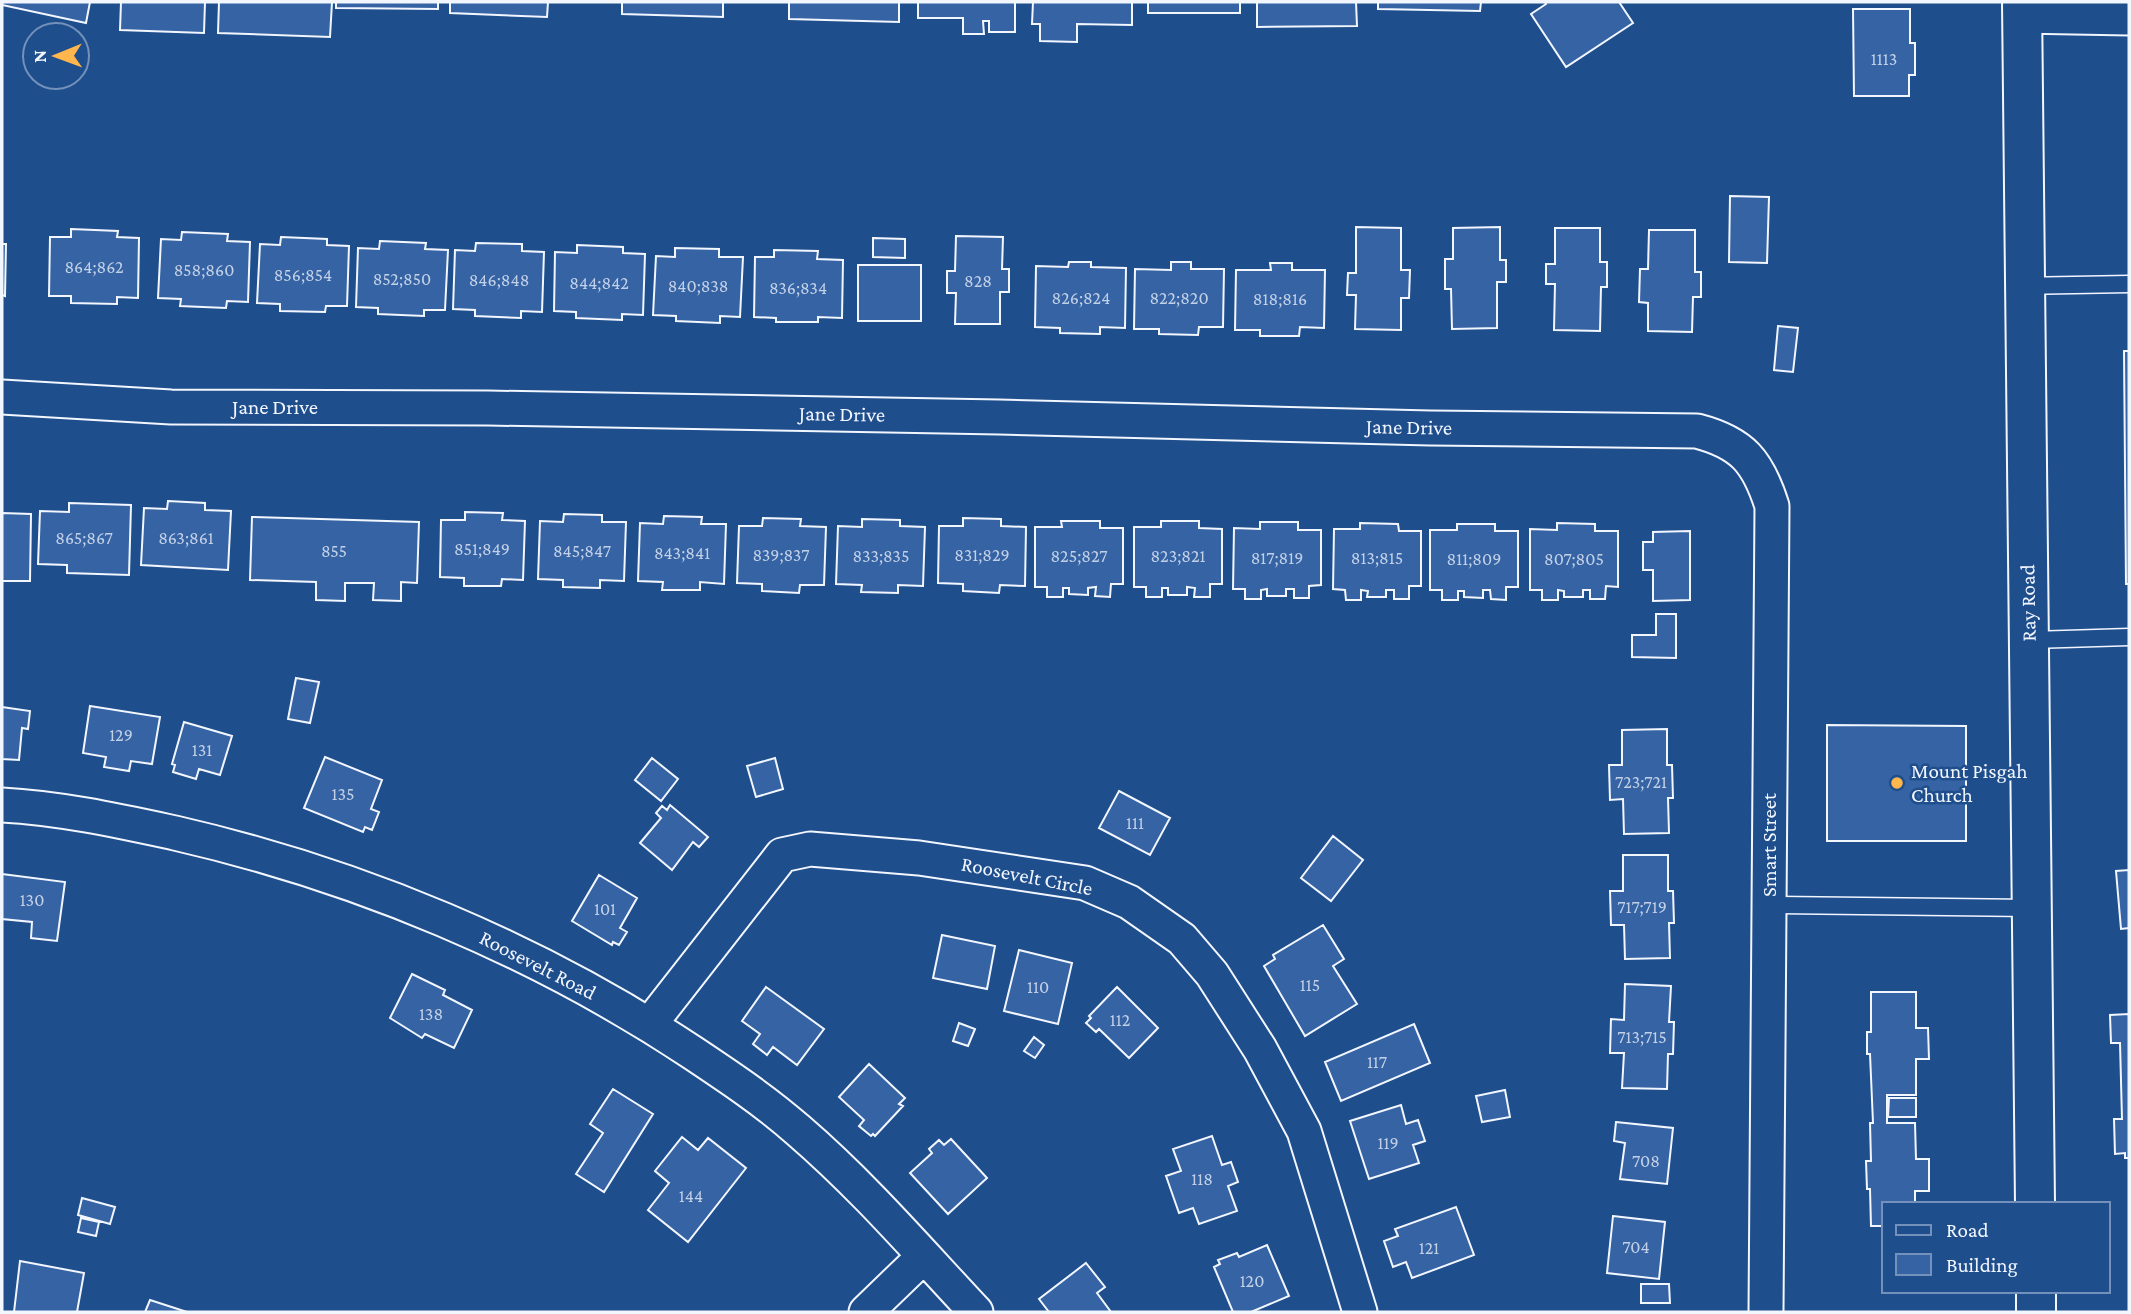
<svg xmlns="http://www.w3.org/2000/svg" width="2131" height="1314" font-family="'Crimson Pro',serif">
<rect width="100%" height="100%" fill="#1f4e8c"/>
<!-- building -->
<path fill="#3563a3" stroke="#f2f6ff" stroke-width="2" d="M 2,2 L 90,2 L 86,23 L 2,5 Z
M 121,2 L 205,2 L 204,33 L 120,30 Z
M 219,2 L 332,2 L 330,37 L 218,33 Z
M 336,2 L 438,2 L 438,9 L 336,8 Z
M 450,2 L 548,2 L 547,17 L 450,13 Z
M 622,2 L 723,2 L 723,17 L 622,14 Z
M 789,2 L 899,2 L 899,22 L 789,19 Z
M 918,2 L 1015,2 L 1015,32 L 989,32 L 989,21 L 983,21 L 984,34 L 963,34 L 963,18 L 918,18 Z
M 1033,2 L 1132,2 L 1132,25 L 1077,24 L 1077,42 L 1040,41 L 1040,24 L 1032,24 Z
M 1148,2 L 1240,2 L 1240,13 L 1148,13 Z
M 1257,2 L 1356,2 L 1357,26 L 1257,27 Z
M 1378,2 L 1481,2 L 1480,11 L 1378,9 Z
M 1545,2 L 1619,2 L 1633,23 L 1566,67 L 1531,14 L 1546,4 Z
M 1853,9 L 1910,9 L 1910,43 L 1915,43 L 1915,75 L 1909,75 L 1909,96 L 1854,96 Z
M 1730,196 L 1769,197 L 1767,263 L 1729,262 Z
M 1356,227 L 1401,228 L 1401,270 L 1410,270 L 1409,298 L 1401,298 L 1401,330 L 1355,329 L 1356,295 L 1347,295 L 1348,273 L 1356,273 Z
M 1500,227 L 1500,260 L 1506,260 L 1506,282 L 1497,282 L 1497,328 L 1452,329 L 1451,289 L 1445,289 L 1445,259 L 1453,259 L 1453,228 Z
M 1555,228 L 1600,228 L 1600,262 L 1607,262 L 1607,287 L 1601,287 L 1600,331 L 1554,330 L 1555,284 L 1546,284 L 1546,264 L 1555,264 Z
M 71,229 L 118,231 L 117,237 L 139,238 L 138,298 L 117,297 L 117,304 L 71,303 L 71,296 L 49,296 L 50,237 L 71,237 Z
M 1649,230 L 1695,230 L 1695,272 L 1701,272 L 1701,297 L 1693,297 L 1692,332 L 1648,331 L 1648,303 L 1639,302 L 1640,269 L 1648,269 Z
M 182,232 L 228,234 L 227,241 L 250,242 L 248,302 L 227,301 L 226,308 L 180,306 L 181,299 L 158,298 L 161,239 L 181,240 Z
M 956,236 L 1003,237 L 1002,269 L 1009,269 L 1009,292 L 1000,292 L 1000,324 L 955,324 L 956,293 L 947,293 L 947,271 L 955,271 Z
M 281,237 L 327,239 L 327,245 L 349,246 L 347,306 L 326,306 L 325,312 L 280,311 L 280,304 L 257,303 L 260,244 L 280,245 Z
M 873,238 L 905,239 L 905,258 L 873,257 Z
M 380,241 L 426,243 L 425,249 L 448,250 L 445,310 L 424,310 L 424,316 L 378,314 L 378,308 L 356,307 L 358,248 L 379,249 Z
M 476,243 L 522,244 L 522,251 L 544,252 L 542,312 L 521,311 L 521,318 L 475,316 L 475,310 L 453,309 L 455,250 L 475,251 Z
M 2,244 L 6,244 L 5,296 L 2,295 Z
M 577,245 L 623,247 L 623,253 L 645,254 L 643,315 L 622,314 L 622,320 L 576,318 L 576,312 L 554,311 L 555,252 L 577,253 Z
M 675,248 L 719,249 L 719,257 L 743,257 L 740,317 L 720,316 L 720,323 L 676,321 L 676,316 L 653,315 L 656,256 L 675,257 Z
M 774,250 L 818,251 L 817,259 L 843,260 L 842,318 L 818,317 L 818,322 L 776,322 L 776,318 L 754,317 L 755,257 L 774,257 Z
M 1069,262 L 1091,262 L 1091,267 L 1126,268 L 1125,328 L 1100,327 L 1100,334 L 1060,333 L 1060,328 L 1035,327 L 1036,266 L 1068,267 Z
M 1171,262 L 1191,262 L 1191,269 L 1224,269 L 1223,327 L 1199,327 L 1198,335 L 1159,334 L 1159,329 L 1134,329 L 1135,269 L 1171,270 Z
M 1270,263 L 1292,263 L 1292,270 L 1325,270 L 1324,328 L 1300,327 L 1299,336 L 1260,336 L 1260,330 L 1235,330 L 1236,270 L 1271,270 Z
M 858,265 L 921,265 L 921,321 L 858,321 Z
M 1778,326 L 1798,328 L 1793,372 L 1774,370 Z
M 2124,351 L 2129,351 L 2129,584 L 2126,584 Z
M 168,501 L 205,503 L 205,510 L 231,511 L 228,570 L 141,565 L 144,508 L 167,509 Z
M 69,503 L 131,505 L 129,575 L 67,573 L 67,565 L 38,564 L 40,511 L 69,512 Z
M 465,512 L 503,513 L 502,520 L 525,521 L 523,580 L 502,579 L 501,586 L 464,586 L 464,578 L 440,577 L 441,520 L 465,520 Z
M 2,513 L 31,514 L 30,581 L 2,581 Z
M 564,514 L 602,515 L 602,522 L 626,522 L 624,581 L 600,580 L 600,588 L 563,587 L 563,580 L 538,579 L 540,521 L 563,522 Z
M 664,516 L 702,517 L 701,524 L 726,524 L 724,584 L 700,582 L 700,590 L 662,590 L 663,582 L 638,581 L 640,523 L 663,524 Z
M 252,517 L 419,522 L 417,583 L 401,582 L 401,601 L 373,600 L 374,583 L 345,583 L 345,601 L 316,600 L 316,582 L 250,580 Z
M 763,518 L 801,519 L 800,526 L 826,527 L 824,585 L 800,585 L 799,593 L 762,591 L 762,584 L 737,583 L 739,526 L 762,526 Z
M 963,518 L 1001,519 L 1001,526 L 1026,527 L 1025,586 L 1000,585 L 999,593 L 963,591 L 963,584 L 938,583 L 939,526 L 963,526 Z
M 862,519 L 900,520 L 900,526 L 925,527 L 923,586 L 898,585 L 898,593 L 861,592 L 862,585 L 836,584 L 838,526 L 862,527 Z
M 1061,521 L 1100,521 L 1100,528 L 1123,528 L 1123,584 L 1111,584 L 1110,597 L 1095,596 L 1096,587 L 1088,588 L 1088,595 L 1069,594 L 1069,588 L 1063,588 L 1063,597 L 1047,597 L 1047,587 L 1035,587 L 1035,527 L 1062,527 Z
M 1161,521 L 1199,521 L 1199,528 L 1222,529 L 1222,584 L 1210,584 L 1210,597 L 1194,597 L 1195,588 L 1187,587 L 1187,595 L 1168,595 L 1168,588 L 1162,588 L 1162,597 L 1146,597 L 1146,587 L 1134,587 L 1134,527 L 1161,527 Z
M 1260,522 L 1298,522 L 1298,530 L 1321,530 L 1321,585 L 1309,586 L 1309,598 L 1294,598 L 1294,589 L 1286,589 L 1286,596 L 1267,596 L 1267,589 L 1261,590 L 1261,599 L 1245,599 L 1245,589 L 1233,589 L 1234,528 L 1260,529 Z
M 1360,523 L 1398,524 L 1399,531 L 1421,531 L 1421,586 L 1409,586 L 1409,599 L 1394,599 L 1394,590 L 1386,590 L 1386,597 L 1367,597 L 1368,591 L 1361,590 L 1361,600 L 1346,600 L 1345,590 L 1333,589 L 1334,529 L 1360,529 Z
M 1557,523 L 1595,524 L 1595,531 L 1618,531 L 1618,587 L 1606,586 L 1605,599 L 1590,599 L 1590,590 L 1583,590 L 1583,597 L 1564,597 L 1564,591 L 1558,590 L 1558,600 L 1542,600 L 1542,590 L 1530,590 L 1530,529 L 1557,530 Z
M 1457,524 L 1495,524 L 1495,531 L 1518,531 L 1518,587 L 1506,587 L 1506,600 L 1491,599 L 1490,590 L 1483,590 L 1483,598 L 1464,597 L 1464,591 L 1458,591 L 1458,600 L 1442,600 L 1442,590 L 1430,590 L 1430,530 L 1457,530 Z
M 1690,531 L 1690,600 L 1653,601 L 1653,570 L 1643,570 L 1643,542 L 1653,542 L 1653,532 Z
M 1656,614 L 1676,614 L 1676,658 L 1632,657 L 1632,635 L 1656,635 Z
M 296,678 L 319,682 L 310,723 L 288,719 Z
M 90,706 L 160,717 L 152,764 L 131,761 L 129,771 L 104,767 L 106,757 L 83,753 Z
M 2,707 L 30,711 L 28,729 L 22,728 L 19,760 L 2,759 Z
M 184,722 L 232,736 L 220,775 L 199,769 L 196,779 L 173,772 L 175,765 L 172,764 Z
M 1827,725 L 1966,726 L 1966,841 L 1827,841 Z
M 1667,729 L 1667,765 L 1672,765 L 1673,798 L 1668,798 L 1669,833 L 1624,834 L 1623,799 L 1610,800 L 1609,765 L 1622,765 L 1622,730 Z
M 325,757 L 382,780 L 371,809 L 379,812 L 372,830 L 365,827 L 363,832 L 304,808 Z
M 652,758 L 678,779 L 661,801 L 635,780 Z
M 775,758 L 783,789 L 756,797 L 747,766 Z
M 1119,791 L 1170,818 L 1150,855 L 1099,828 Z
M 670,805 L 708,837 L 699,847 L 693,842 L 672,870 L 640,843 L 661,818 L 656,813 L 662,806 L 667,810 Z
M 1333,836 L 1363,860 L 1331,901 L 1301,878 Z
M 1623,855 L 1668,855 L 1668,891 L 1673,891 L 1674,923 L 1669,923 L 1670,958 L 1625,959 L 1624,925 L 1611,925 L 1610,891 L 1623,891 Z
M 2129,870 L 2129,928 L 2121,929 L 2116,871 Z
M 2,874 L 65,882 L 57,941 L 31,938 L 32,922 L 2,919 Z
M 599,875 L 637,898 L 620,928 L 627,932 L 619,945 L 613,942 L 612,945 L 572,921 Z
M 1323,925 L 1344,959 L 1333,966 L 1357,1004 L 1305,1036 L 1264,966 L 1275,959 L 1273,955 Z
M 942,935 L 995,946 L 987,989 L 933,978 Z
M 1019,950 L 1072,963 L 1058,1024 L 1004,1011 Z
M 412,974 L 445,990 L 443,995 L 472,1010 L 454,1048 L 425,1034 L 422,1038 L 390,1018 Z
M 1625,984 L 1671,986 L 1669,1022 L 1674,1022 L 1673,1054 L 1668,1054 L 1667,1089 L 1622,1088 L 1624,1053 L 1610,1053 L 1611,1019 L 1624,1020 Z
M 766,987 L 824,1029 L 797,1065 L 773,1047 L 767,1055 L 753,1044 L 760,1034 L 742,1021 Z
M 1117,987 L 1158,1028 L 1129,1058 L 1099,1029 L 1096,1032 L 1086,1023 L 1091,1018 L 1089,1016 Z
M 1871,992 L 1916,992 L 1916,1028 L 1928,1028 L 1929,1059 L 1916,1059 L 1916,1095 L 1887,1095 L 1887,1123 L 1915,1123 L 1916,1159 L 1929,1159 L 1929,1191 L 1915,1191 L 1915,1204 L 1884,1204 L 1884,1226 L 1871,1226 L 1870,1189 L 1867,1189 L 1866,1161 L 1871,1161 L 1870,1123 L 1873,1123 L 1870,1054 L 1867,1054 L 1867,1032 L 1871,1032 Z
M 2129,1014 L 2129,1158 L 2125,1158 L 2125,1153 L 2115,1154 L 2114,1119 L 2122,1119 L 2120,1043 L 2111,1043 L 2110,1015 Z
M 959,1023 L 975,1029 L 968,1046 L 953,1041 Z
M 1414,1024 L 1430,1063 L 1341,1101 L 1325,1062 Z
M 1034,1037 L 1044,1045 L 1035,1058 L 1024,1051 Z
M 869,1064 L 905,1098 L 899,1104 L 903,1106 L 875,1136 L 873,1134 L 871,1136 L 859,1126 L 864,1120 L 839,1097 Z
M 613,1089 L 653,1114 L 604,1192 L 576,1174 L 603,1133 L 590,1124 Z
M 1505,1090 L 1510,1117 L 1482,1122 L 1476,1096 Z
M 1889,1098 L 1916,1098 L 1916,1117 L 1888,1117 Z
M 1401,1105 L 1406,1124 L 1418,1120 L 1425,1141 L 1413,1145 L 1419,1163 L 1369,1179 L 1350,1121 Z
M 1616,1122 L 1673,1128 L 1667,1184 L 1620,1179 L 1625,1143 L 1614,1141 Z
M 1212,1136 L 1222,1165 L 1231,1162 L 1238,1182 L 1228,1186 L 1237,1211 L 1199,1224 L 1193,1208 L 1179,1213 L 1166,1176 L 1181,1171 L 1173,1149 Z
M 682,1137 L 698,1150 L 708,1138 L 746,1168 L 688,1242 L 648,1210 L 669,1183 L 655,1171 Z
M 951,1139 L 987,1178 L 948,1214 L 910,1173 L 932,1153 L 929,1149 L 939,1140 L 944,1145 Z
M 82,1198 L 115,1207 L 110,1224 L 78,1215 Z
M 1456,1207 L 1474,1255 L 1412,1278 L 1406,1262 L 1393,1267 L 1384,1241 L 1398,1236 L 1395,1229 Z
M 1613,1216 L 1665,1222 L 1659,1279 L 1607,1273 Z
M 81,1218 L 99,1222 L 96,1236 L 78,1232 Z
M 1267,1245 L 1289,1296 L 1251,1312 L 1233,1312 L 1214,1267 L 1220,1264 L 1218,1260 L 1237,1253 L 1239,1257 Z
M 20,1261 L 84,1273 L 77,1312 L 14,1312 Z
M 1086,1263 L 1105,1287 L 1097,1293 L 1111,1312 L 1049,1312 L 1039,1299 Z
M 1641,1284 L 1669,1284 L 1670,1303 L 1641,1303 Z
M 150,1300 L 187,1312 L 145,1312 Z"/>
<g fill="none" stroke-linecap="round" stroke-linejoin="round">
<defs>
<path id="lane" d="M 2025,286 L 2129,284
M 2029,640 L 2129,637
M 1768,905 L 2031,908"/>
<path id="street" d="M 2022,16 L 2129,18
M 2,397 L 171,407 L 488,408 L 999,417 L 1430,428 L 1697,431 C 1743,443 1758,462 1772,506 L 1766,1312
M 2,805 C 60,808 119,821 175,833 C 358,875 536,949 693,1053 C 729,1077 765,1101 798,1130 C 862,1185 918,1250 976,1312
M 650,1024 L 782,855 L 810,849 L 919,858 L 1085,883 L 1129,902 L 1182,939 L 1212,974 L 1260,1049 L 1304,1131 L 1360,1312
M 866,1312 L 924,1256"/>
<path id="secondary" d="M 2022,2 L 2035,1204
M 2036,1291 L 2036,1312"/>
</defs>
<!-- lane casing -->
<use href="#lane" stroke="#f2f6ff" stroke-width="19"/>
<!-- street casing -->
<use href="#street" stroke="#f2f6ff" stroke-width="37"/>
<!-- secondary casing -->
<use href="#secondary" stroke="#f2f6ff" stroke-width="42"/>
<!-- lane -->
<use href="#lane" stroke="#1f4e8c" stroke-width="16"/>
<!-- street -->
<use href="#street" stroke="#1f4e8c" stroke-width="33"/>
<!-- secondary -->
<use href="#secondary" stroke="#1f4e8c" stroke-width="38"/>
</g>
<!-- markers -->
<circle fill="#ffb74d" stroke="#1f4e8c" stroke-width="2.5" cx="1897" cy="783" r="7"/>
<g text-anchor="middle" stroke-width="5" stroke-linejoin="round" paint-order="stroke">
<!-- number labels -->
<g font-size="18" fill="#c3d1e8">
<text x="1884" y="65">1113</text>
<text x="94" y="273">864;862</text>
<text x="204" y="276">858;860</text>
<text x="303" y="281">856;854</text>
<text x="402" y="285">852;850</text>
<text x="499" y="286">846;848</text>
<text x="978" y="287">828</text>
<text x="599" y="289">844;842</text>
<text x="698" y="292">840;838</text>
<text x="798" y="294">836;834</text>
<text x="1081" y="304">826;824</text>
<text x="1179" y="304">822;820</text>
<text x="1280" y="305">818;816</text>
<text x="84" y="544">865;867</text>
<text x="186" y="544">863;861</text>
<text x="482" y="555">851;849</text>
<text x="334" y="557">855</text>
<text x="582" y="557">845;847</text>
<text x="682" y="559">843;841</text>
<text x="781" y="561">839;837</text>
<text x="982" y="561">831;829</text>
<text x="881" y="562">833;835</text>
<text x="1079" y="562">825;827</text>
<text x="1178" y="562">823;821</text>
<text x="1277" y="564">817;819</text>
<text x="1377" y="564">813;815</text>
<text x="1474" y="565">811;809</text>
<text x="1574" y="565">807;805</text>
<text x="121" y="741">129</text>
<text x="202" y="756">131</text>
<text x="1641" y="788">723;721</text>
<text x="343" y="800">135</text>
<text x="1135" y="829">111</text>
<text x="32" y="906">130</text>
<text x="1642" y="913">717;719</text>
<text x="605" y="915">101</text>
<text x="1310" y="991">115</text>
<text x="1038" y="993">110</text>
<text x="431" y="1020">138</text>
<text x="1120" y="1026">112</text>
<text x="1642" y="1043">713;715</text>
<text x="1377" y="1068">117</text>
<text x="1388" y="1149">119</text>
<text x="1646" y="1167">708</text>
<text x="1202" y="1185">118</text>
<text x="691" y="1202">144</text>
<text x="1636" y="1253">704</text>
<text x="1429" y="1254">121</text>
<text x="1252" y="1287">120</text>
</g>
<!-- street labels -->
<g font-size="21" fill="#f2f6ff" stroke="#1f4e8c">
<text x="275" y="414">Jane Drive</text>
<text transform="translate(842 414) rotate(1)" y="7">Jane Drive</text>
<text transform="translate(1409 427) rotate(1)" y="7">Jane Drive</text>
<text transform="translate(2028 603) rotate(-91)" y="7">Ray Road</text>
<text transform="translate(1769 845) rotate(-90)" y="7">Smart Street</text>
<text transform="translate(1027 876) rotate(11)" y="7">Roosevelt Circle</text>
<text transform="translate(538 965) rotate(27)" y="7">Roosevelt Road</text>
</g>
<!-- poi labels -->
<g font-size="21" fill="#f2f6ff" stroke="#1f4e8c" text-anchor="start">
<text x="1911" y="778">Mount Pisgah<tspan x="1911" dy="24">Church</tspan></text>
</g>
</g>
<!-- border -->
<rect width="2131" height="1314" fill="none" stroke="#f2f6ff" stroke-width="7"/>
<!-- legend -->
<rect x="1882" y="1202" width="228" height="91" fill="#1f4e8c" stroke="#7391ba" stroke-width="2"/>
<rect x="1896" y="1225" width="35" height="10" fill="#1f4e8c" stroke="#7391ba" stroke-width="2"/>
<text x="1946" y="1237" font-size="21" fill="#f2f6ff">Road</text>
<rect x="1896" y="1254" width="35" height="21" fill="#3563a3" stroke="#7391ba" stroke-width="2"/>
<text x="1946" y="1272" font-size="21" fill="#f2f6ff">Building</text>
<!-- north arrow -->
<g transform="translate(56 56) rotate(269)"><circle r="33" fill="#1f4e8c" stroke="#7391ba" stroke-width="2"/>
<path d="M0-5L12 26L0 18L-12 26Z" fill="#ffb74d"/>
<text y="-10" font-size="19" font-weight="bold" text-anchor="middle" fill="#f2f6ff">N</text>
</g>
</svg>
